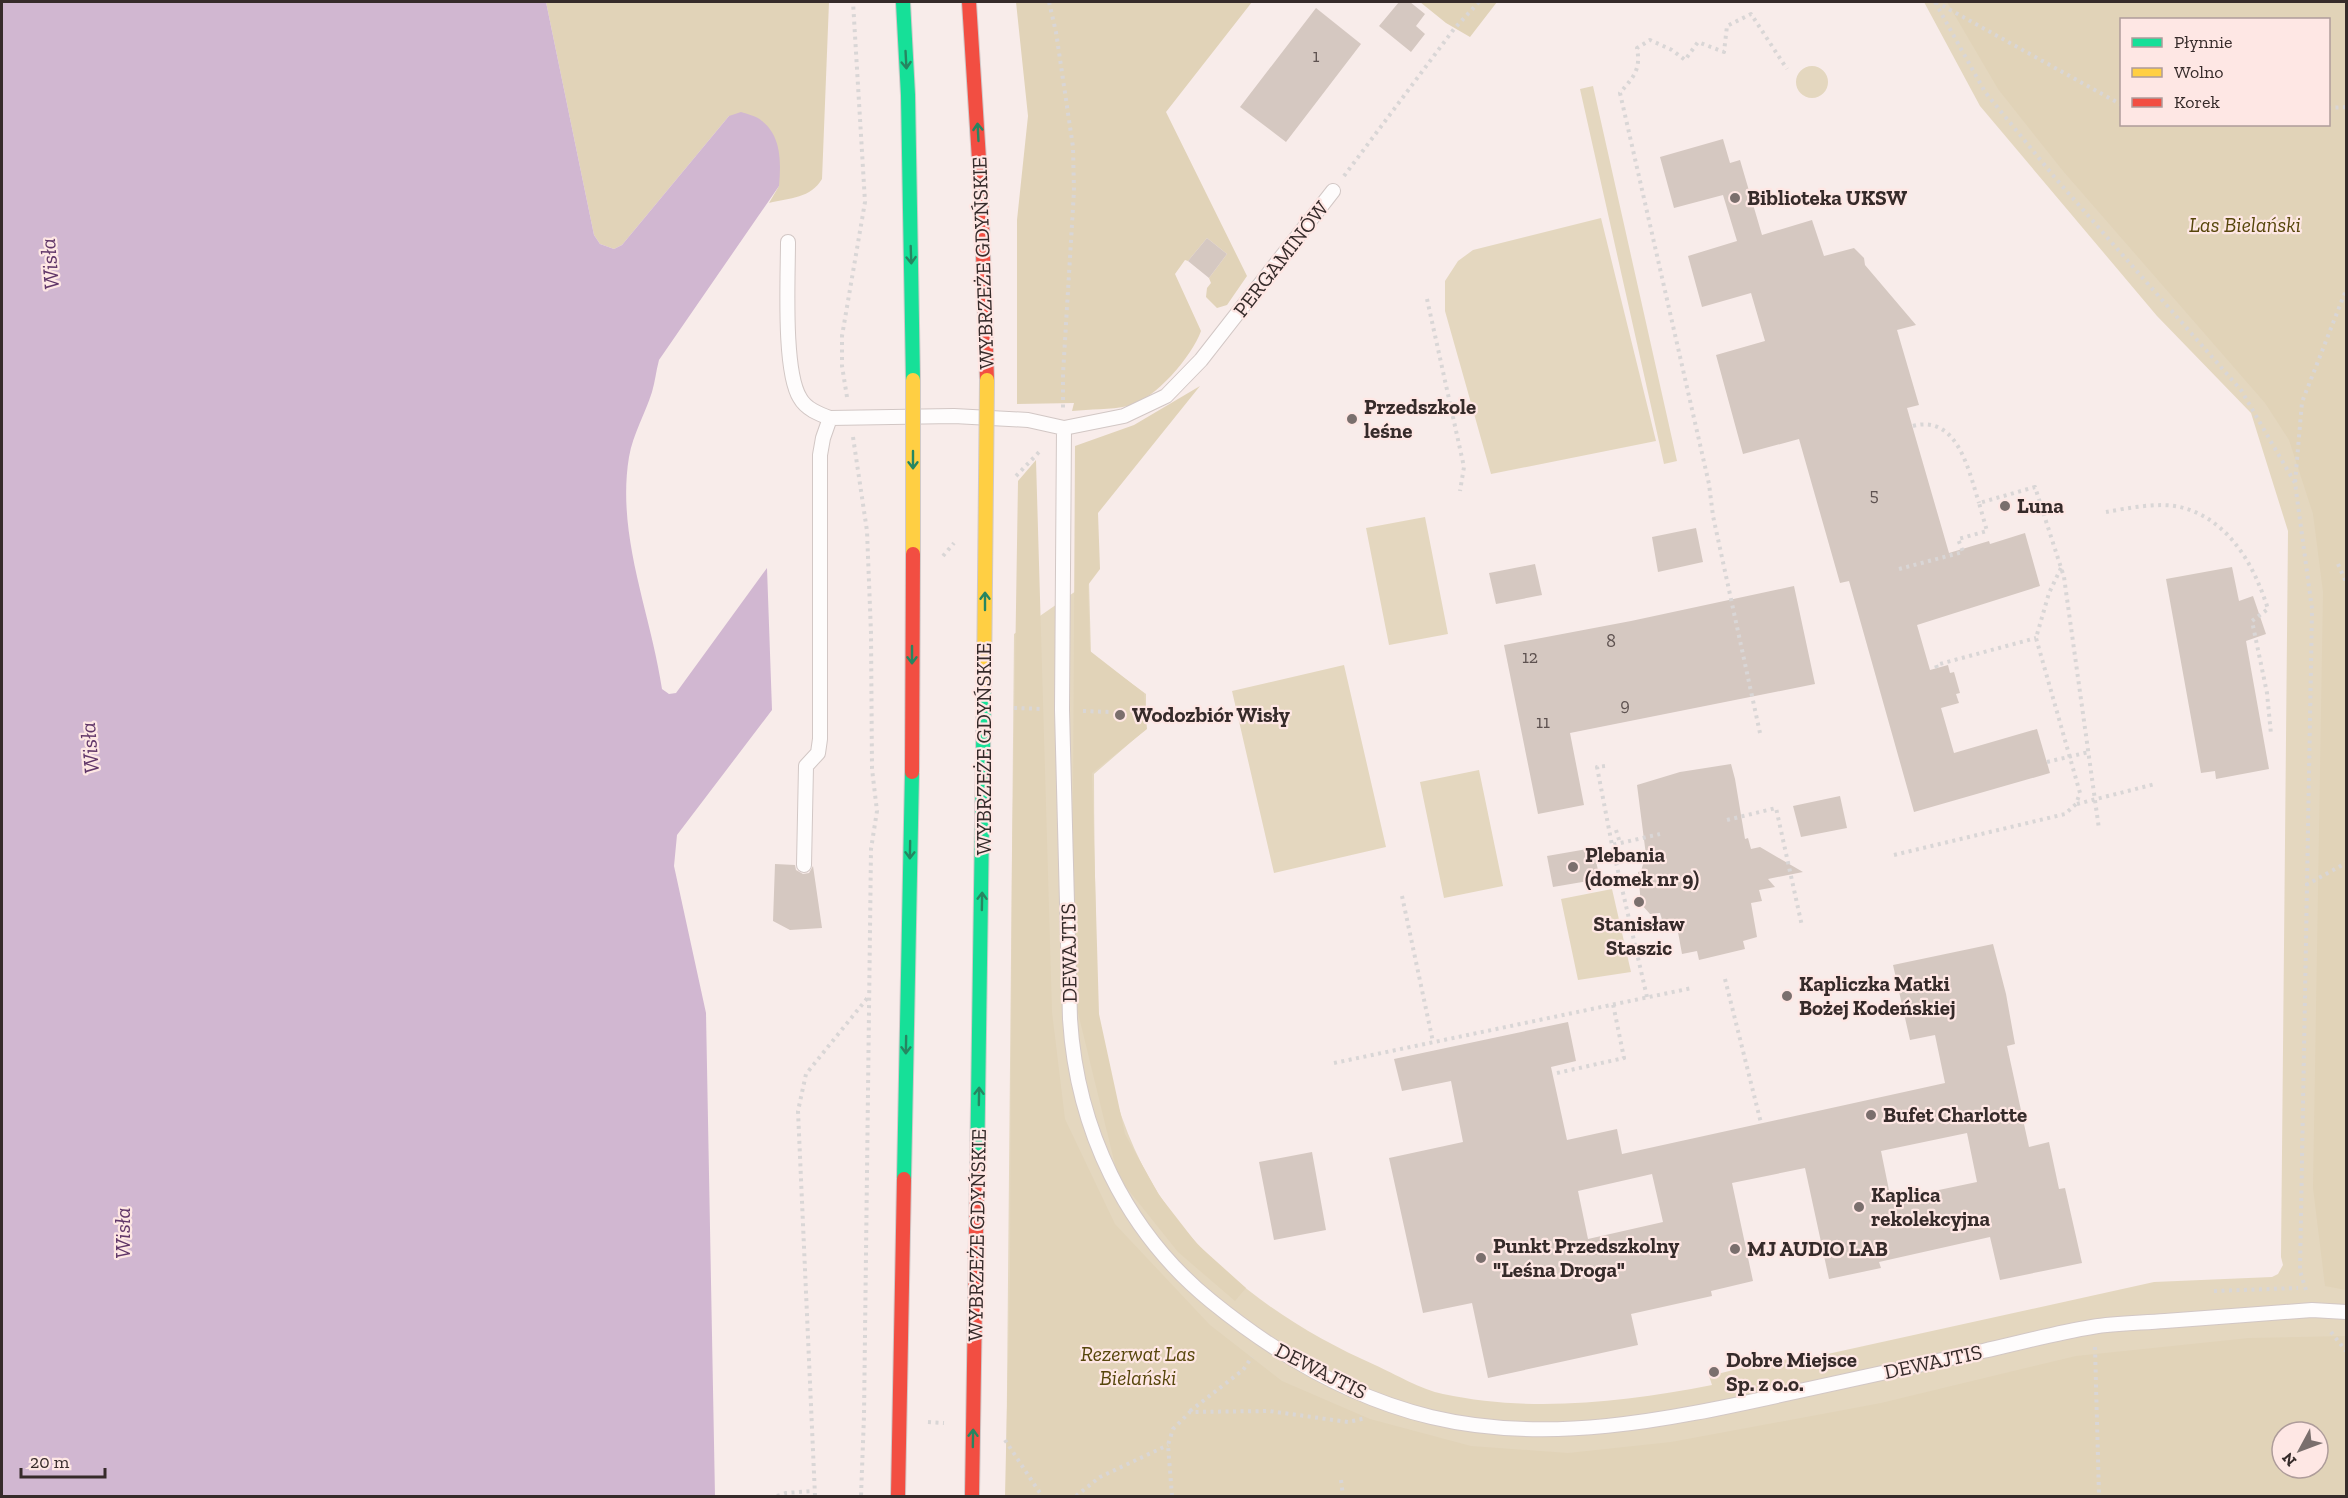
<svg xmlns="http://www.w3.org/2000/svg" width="2348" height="1498" font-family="'Zilla Slab',serif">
<rect width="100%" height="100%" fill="#f8ecea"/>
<!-- green -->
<path fill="#e4d7bf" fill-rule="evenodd" d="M 1924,2 L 2346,2 L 2346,1496 L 1006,1496 L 1014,634 L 1089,582 L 1091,654 L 1146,694 L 1146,729 L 1094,774 C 1094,827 1095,880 1096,933 C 1096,980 1095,1026 1107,1070 C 1119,1113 1134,1155 1158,1193 C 1208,1271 1291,1328 1375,1365 C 1395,1374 1422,1390 1443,1394 C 1532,1413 1624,1402 1712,1385 L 1709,1376 L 1766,1362 L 1823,1355 L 2154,1282 L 2272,1277 L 2278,1274 L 2283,1265 L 2281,1257 L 2288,531 L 2251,413 L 2157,316 L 1980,106 ZM 2122,20 L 2328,20 L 2328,124 L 2122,124 ZM 2282,1432 L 2318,1432 L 2318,1468 L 2282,1468 Z
M1796 82a16 16 0 1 1 32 0a16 16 0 1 1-32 0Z
M 1593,86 L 1677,461 L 1664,464 L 1580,89 Z
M 1601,218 L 1656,441 L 1491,474 L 1445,311 L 1445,281 L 1458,261 L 1473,250 Z
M 1425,517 L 1448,634 L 1389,645 L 1366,528 Z
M 1344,665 L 1386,847 L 1274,873 L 1232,691 Z
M 1479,770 L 1503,886 L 1444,898 L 1420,782 Z
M 1612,889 L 1631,972 L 1578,980 L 1561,899 Z"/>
<!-- forest -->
<path fill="#e1d3b8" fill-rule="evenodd" d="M 546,2 L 829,2 L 822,179 C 811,198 790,198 769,203 L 779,186 L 729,116 L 622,245 L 614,249 L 600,244 L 594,235 Z
M 1016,2 L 1252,2 L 1166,112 L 1247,276 L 1227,305 L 1217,308 L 1206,297 L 1207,288 L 1211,283 L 1209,278 L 1227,254 L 1207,238 L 1188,261 L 1185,260 L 1175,274 L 1201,331 C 1192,356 1155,400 1128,406 C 1110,410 1090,409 1072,411 L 1074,403 L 1017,404 L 1017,220 L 1028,116 Z
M 1420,2 L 1497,2 L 1470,37 L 1446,23 Z
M 1947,2 L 2346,2 L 2346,1290 L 2325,1286 L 2313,1188 L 2323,592 L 2313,514 L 2289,440 L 2265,403 L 2063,171 L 1998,89 ZM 2122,20 L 2328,20 L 2328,124 L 2122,124 Z
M 1200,386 L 1098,513 L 1100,569 L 1088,585 L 1090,651 L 1144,693 L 1147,729 L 1092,773 L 1099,1014 L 1125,1134 L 1159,1195 L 1197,1244 L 1246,1288 L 1235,1301 L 1178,1252 L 1118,1177 L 1072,988 L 1075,446 L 1134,425 Z
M 1036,460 L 1052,1012 L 1065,1119 L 1115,1224 L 1210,1325 L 1282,1381 L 1370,1419 L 1471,1446 L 1568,1453 L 1671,1442 L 1768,1424 L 1881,1403 L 2076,1356 L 2249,1338 L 2346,1336 L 2346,1496 L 1005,1496 L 1010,1272 L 1012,859 L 1018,481 ZM 2282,1432 L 2318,1432 L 2318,1468 L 2282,1468 Z"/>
<!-- water -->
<path fill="#d1b7d1" d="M 2,2 L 546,2 L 594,235 L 600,244 L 614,249 L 622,245 L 729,116 L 741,112 C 747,114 757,116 762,121 C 782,137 781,163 779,186 L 659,360 C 656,371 655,382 652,392 C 645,414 633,434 629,457 C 616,536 651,613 662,689 L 669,694 L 676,693 L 767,568 L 772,710 L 677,835 L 674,866 L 706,1013 L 715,1496 L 2,1496 Z"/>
<!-- building -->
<path fill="#d5c8c1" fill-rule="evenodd" d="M 1399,2 L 1410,2 L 1425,14 L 1416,26 L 1425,34 L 1411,52 L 1379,26 Z
M 1316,8 L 1361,44 L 1286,142 L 1240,107 Z
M 1723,139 L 1730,163 L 1740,160 L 1762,235 L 1812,220 L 1824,256 L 1854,248 L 1864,258 L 1865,265 L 1916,325 L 1897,330 L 1919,405 L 1907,408 L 1949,553 L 1989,541 L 1990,544 L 2025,533 L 2040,586 L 1917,625 L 1930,670 L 1948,665 L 1950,673 L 1954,672 L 1960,693 L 1956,694 L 1959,703 L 1941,708 L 1954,753 L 2037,729 L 2050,773 L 1914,812 L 1849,581 L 1840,583 L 1799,439 L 1743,454 L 1716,355 L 1765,341 L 1751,293 L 1702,307 L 1688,256 L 1737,241 L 1723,195 L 1674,208 L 1660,157 Z
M 1207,238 L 1227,254 L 1209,278 L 1188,261 Z
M 1696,528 L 1703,562 L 1658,572 L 1652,537 Z
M 1535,564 L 1542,595 L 1496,604 L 1489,573 Z
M 2232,567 L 2239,601 L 2253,596 L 2266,634 L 2246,641 L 2269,769 L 2216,779 L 2215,771 L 2201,773 L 2166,579 Z
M 1794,586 L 1815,684 L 1570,733 L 1584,805 L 1538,814 L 1504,645 L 1631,621 Z
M 1731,764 L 1735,779 L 1745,839 L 1748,838 L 1751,849 L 1760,847 L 1803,872 L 1768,879 L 1775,887 L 1759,890 L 1762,901 L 1751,903 L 1757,937 L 1743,941 L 1745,949 L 1699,960 L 1697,951 L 1682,954 L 1676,921 L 1663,923 L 1660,913 L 1650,914 L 1641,904 L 1638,872 L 1646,870 L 1641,871 L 1646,855 L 1637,785 L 1680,772 Z
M 1840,796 L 1847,828 L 1801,837 L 1793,806 Z
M 1593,848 L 1600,879 L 1553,887 L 1547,856 Z
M 775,864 L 795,865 L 796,870 L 803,874 L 809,873 L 813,866 L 822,928 L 790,930 L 773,921 Z
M 1993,944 L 2006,994 L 2015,1044 L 2007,1046 L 2029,1147 L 2049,1142 L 2059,1189 L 2065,1188 L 2082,1263 L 2000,1280 L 1990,1237 L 1879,1262 L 1881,1268 L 1829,1279 L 1805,1168 L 1732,1183 L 1753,1281 L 1711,1291 L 1712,1296 L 1631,1314 L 1638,1345 L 1488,1378 L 1472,1303 L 1423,1313 L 1389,1158 L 1463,1142 L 1451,1081 L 1402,1091 L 1394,1059 L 1568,1022 L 1576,1061 L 1551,1067 L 1567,1140 L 1617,1129 L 1622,1154 L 1945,1083 L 1935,1035 L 1910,1040 L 1893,965 ZM 1967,1133 L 1977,1182 L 1891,1200 L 1881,1151 ZM 1652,1174 L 1663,1222 L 1588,1239 L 1578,1191 Z
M 1312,1152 L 1326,1230 L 1274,1240 L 1259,1162 Z"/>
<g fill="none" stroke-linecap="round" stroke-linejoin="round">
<defs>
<path id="lane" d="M 788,242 C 788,277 783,371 800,398 C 806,409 819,414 830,418 L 954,416 L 1028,420 L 1064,428 L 1124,416 L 1166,396 L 1201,360 L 1333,191
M 1064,428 L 1062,710 L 1070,1019 C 1077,1129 1125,1231 1211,1301 C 1276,1354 1348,1397 1431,1417 C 1548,1445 1667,1420 1781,1395 C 1849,1380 1916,1365 1983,1351 C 2019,1343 2055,1333 2092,1327 C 2116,1323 2141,1323 2165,1321 C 2214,1317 2263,1314 2312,1310 L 2346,1312
M 804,865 L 806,766 L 818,753 L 820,739 L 820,455 L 823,438 L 830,418"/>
<path id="fast" d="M 903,2 L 908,95 L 913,380"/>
<path id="jam" d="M 969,2 L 981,191 L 987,380"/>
</defs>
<!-- lane casing -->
<use href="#lane" stroke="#d2c7c5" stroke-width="16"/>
<!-- fast casing -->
<use href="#fast" stroke="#d0c9c9" stroke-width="16"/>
<!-- jam casing -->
<use href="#jam" stroke="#d0c9c9" stroke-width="16"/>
<!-- path -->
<path stroke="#d9d6d6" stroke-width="4" stroke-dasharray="3 4.5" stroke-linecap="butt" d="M 1049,2 L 1056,32 L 1073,147 L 1074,191 L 1063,374 L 1063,408
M 1935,2 L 1985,92 L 2056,179 L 2241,390 L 2295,483
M 1936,2 L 2122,105
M 2328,108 L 2346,107
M 1344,176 L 1454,29 L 1479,2
M 1427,299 L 1464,467 L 1460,491
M 847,397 L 842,366 L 842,336 L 865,202 L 853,2
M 1913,426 C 1958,414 1969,472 1979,503
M 853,437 L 867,531 L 871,633 L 872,769 L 877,811 L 871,849 L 864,1416 L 861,1496
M 1016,476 L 1042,449
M 2106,512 C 2128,508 2159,502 2180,507 C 2229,519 2254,565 2268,609 L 2252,621 L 2267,693 L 2271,734
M 943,556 L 954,543
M 2338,564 L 2346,582
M 1899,569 L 1963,552 L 1958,539 L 1987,531 L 1979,503 L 2035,487 L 2064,577 L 2099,829
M 1937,668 L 1936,665 L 2036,638
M 1014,708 L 1043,709
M 1083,711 L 1110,712
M 1760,733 L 1713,516 L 1709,484 L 1620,93 C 1634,76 1641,70 1637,48 L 1650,40 L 1672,50 L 1685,60 L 1698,42 L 1724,52 L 1727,26 L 1751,14 L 1787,69
M 2047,762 L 2089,752
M 1605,766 L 1597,767 L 1612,845
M 2077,804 L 2155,784
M 1727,820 L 1776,808 L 1802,926
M 1616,830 L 1620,843
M 1894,855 L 2065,814 L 2076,804 L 2080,793 L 2036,638 L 2049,593 L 2061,568
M 2306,885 L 2346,863
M 1402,896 L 1433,1042
M 1725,979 L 1761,1123
M 1647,997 L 1612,845 L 1660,834
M 1334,1063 L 1692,988
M 1557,1073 L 1624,1058 L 1613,1004
M 2306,1290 L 2300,1271 L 2312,609 L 2295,483 L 2302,402 L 2346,290
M 2214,1291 L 2298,1288
M 2331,1332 L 2346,1351
M 2095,1347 L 2099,1496
M 1190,1411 L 1243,1370 L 1252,1357
M 928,1422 L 944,1423
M 1005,1440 L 1042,1496
M 1341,1480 L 1343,1496
M 777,1496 L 786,1493 L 814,1491
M 815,1496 L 798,1111 L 806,1074 L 869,996
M 1076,1496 L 1100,1477 L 1168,1445
M 1172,1496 L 1168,1445 L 1173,1429 L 1190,1412 L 1269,1411 L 1348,1422 L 1366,1418"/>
<!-- lane -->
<use href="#lane" stroke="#fefcfc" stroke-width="14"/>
<!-- fast -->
<use href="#fast" stroke="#16e098" stroke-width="14"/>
<!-- jam -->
<use href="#jam" stroke="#f24e42" stroke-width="14"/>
<defs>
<path id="fast-bridge" d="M 977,1172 L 984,683
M 904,1179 L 912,772"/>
<path id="slow-bridge" d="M 913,554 L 913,380
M 984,683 L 987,380"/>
<path id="jam-bridge" d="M 912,772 L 913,554
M 898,1496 L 904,1179
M 972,1496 L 977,1172"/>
</defs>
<!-- fast-bridge casing -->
<use href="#fast-bridge" stroke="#d0c9c9" stroke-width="16" stroke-linecap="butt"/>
<!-- slow-bridge casing -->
<use href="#slow-bridge" stroke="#d0c9c9" stroke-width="16" stroke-linecap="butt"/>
<!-- jam-bridge casing -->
<use href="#jam-bridge" stroke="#d0c9c9" stroke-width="16" stroke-linecap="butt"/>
<!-- fast-bridge -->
<use href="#fast-bridge" stroke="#16e098" stroke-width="14"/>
<!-- slow-bridge -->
<use href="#slow-bridge" stroke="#ffcf43" stroke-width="14"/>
<!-- jam-bridge -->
<use href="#jam-bridge" stroke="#f24e42" stroke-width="14"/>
</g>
<!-- one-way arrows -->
<defs><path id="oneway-shaft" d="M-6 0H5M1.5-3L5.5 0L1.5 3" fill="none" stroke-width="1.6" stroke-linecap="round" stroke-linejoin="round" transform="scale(1.5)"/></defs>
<g stroke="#268661">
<use href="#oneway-shaft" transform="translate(906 60) rotate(87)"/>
<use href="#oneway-shaft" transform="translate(978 132) rotate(-93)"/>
<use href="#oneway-shaft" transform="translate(911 255) rotate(88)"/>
<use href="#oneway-shaft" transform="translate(913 460) rotate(90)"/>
<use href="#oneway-shaft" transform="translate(985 601) rotate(-90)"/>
<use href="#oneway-shaft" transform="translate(912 655) rotate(90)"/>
<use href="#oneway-shaft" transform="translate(910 850) rotate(91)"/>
<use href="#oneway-shaft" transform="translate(982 901) rotate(-89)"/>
<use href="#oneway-shaft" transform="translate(906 1045) rotate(91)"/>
<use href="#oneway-shaft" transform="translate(979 1096) rotate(-89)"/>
<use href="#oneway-shaft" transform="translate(973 1438) rotate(-89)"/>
</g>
<!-- markers -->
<g fill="#7a6f6d" stroke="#fee7e4" stroke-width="2">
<circle cx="1735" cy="198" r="6"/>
<circle cx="1352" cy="419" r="6"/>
<circle cx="2005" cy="506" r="6"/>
<circle cx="1120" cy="715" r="6"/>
<circle cx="1573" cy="867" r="6"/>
<circle cx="1639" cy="902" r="6"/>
<circle cx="1787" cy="996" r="6"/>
<circle cx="1871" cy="1115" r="6"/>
<circle cx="1859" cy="1207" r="6"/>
<circle cx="1735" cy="1249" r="6"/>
<circle cx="1481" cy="1258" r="6"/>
<circle cx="1714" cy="1372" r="6"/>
</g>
<g text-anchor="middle" stroke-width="4.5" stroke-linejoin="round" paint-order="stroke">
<!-- number labels -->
<g font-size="18" fill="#5e5250">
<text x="1316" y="62">1</text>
<text x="1874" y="501">5</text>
<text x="1611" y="647">8</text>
<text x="1530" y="663">12</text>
<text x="1625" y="711">9</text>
<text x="1543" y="728">11</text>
</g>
<!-- poi labels -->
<g font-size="21" font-weight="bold" fill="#362b2a" stroke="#fee7e4" text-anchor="start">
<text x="1747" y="205">Biblioteka UKSW</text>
<text x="1364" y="414">Przedszkole<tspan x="1364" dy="24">leśne</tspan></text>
<text x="2017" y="513">Luna</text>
<text x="1132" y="722">Wodozbiór Wisły</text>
<text x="1585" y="862">Plebania<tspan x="1585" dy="24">(domek nr 9)</tspan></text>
<text x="1639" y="931" text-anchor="middle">Stanisław<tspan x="1639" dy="24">Staszic</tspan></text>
<text x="1799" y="991">Kapliczka Matki<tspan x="1799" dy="24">Bożej Kodeńskiej</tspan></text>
<text x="1883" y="1122">Bufet Charlotte</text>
<text x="1871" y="1202">Kaplica<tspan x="1871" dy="24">rekolekcyjna</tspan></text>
<text x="1493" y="1253">Punkt Przedszkolny<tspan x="1493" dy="24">"Leśna Droga"</tspan></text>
<text x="1747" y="1256">MJ AUDIO LAB</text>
<text x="1726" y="1367">Dobre Miejsce<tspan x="1726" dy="24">Sp. z o.o.</tspan></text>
</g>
<!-- park labels -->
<g font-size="21" font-style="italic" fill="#56460b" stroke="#fee7e4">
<text x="2245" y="232">Las Bielański</text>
<text x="1138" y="1361">Rezerwat Las<tspan x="1138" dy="24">Bielański</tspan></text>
</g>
<!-- street labels -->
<g font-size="21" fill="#362b2a" stroke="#fee7e4">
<text transform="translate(1281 259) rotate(-52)" y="7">PERGAMINÓW</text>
<text transform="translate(983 263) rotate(-92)" y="7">WYBRZEŻE GDYŃSKIE</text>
<text transform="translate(984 749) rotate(-90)" y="7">WYBRZEŻE GDYŃSKIE</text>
<text transform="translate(1069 953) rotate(-91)" y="7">DEWAJTIS</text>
<text transform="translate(977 1235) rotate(-89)" y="7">WYBRZEŻE GDYŃSKIE</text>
<text transform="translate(1933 1362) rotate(-12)" y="7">DEWAJTIS</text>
<text transform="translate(1321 1371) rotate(27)" y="7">DEWAJTIS</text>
</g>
<!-- water labels -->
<g font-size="22" font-style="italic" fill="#613769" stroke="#fee7e4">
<text transform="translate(49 264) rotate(-95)" y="8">Wisła</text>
<text transform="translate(89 748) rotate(-95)" y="8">Wisła</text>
<text transform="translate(122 1233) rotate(-90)" y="8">Wisła</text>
</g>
</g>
<!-- border -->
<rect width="2348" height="1498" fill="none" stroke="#362b2a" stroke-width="6"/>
<!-- legend -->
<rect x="2120" y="18" width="210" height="108" fill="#fee7e4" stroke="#ae9c9a" stroke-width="1.5"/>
<rect x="2132" y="38" width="30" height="9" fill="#16e098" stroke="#ae9c9a" stroke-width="1.5"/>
<text x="2174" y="48" font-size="18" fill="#362b2a">Płynnie</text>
<rect x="2132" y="68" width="30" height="9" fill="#ffcf43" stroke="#ae9c9a" stroke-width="1.5"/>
<text x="2174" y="78" font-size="18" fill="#362b2a">Wolno</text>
<rect x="2132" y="98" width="30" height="9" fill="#f24e42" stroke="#ae9c9a" stroke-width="1.5"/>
<text x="2174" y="108" font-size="18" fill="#362b2a">Korek</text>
<!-- north arrow -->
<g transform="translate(2300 1450) rotate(229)"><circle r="28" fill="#fee7e4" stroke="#ae9c9a" stroke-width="1.5"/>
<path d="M0-4.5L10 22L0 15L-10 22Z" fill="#7a6f6d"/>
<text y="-9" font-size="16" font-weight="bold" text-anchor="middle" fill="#362b2a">N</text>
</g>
<!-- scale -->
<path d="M21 1468v9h84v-9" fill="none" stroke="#362b2a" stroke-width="3"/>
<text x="30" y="1468" font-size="18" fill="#362b2a" stroke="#fee7e4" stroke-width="4.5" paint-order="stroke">20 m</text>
</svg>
